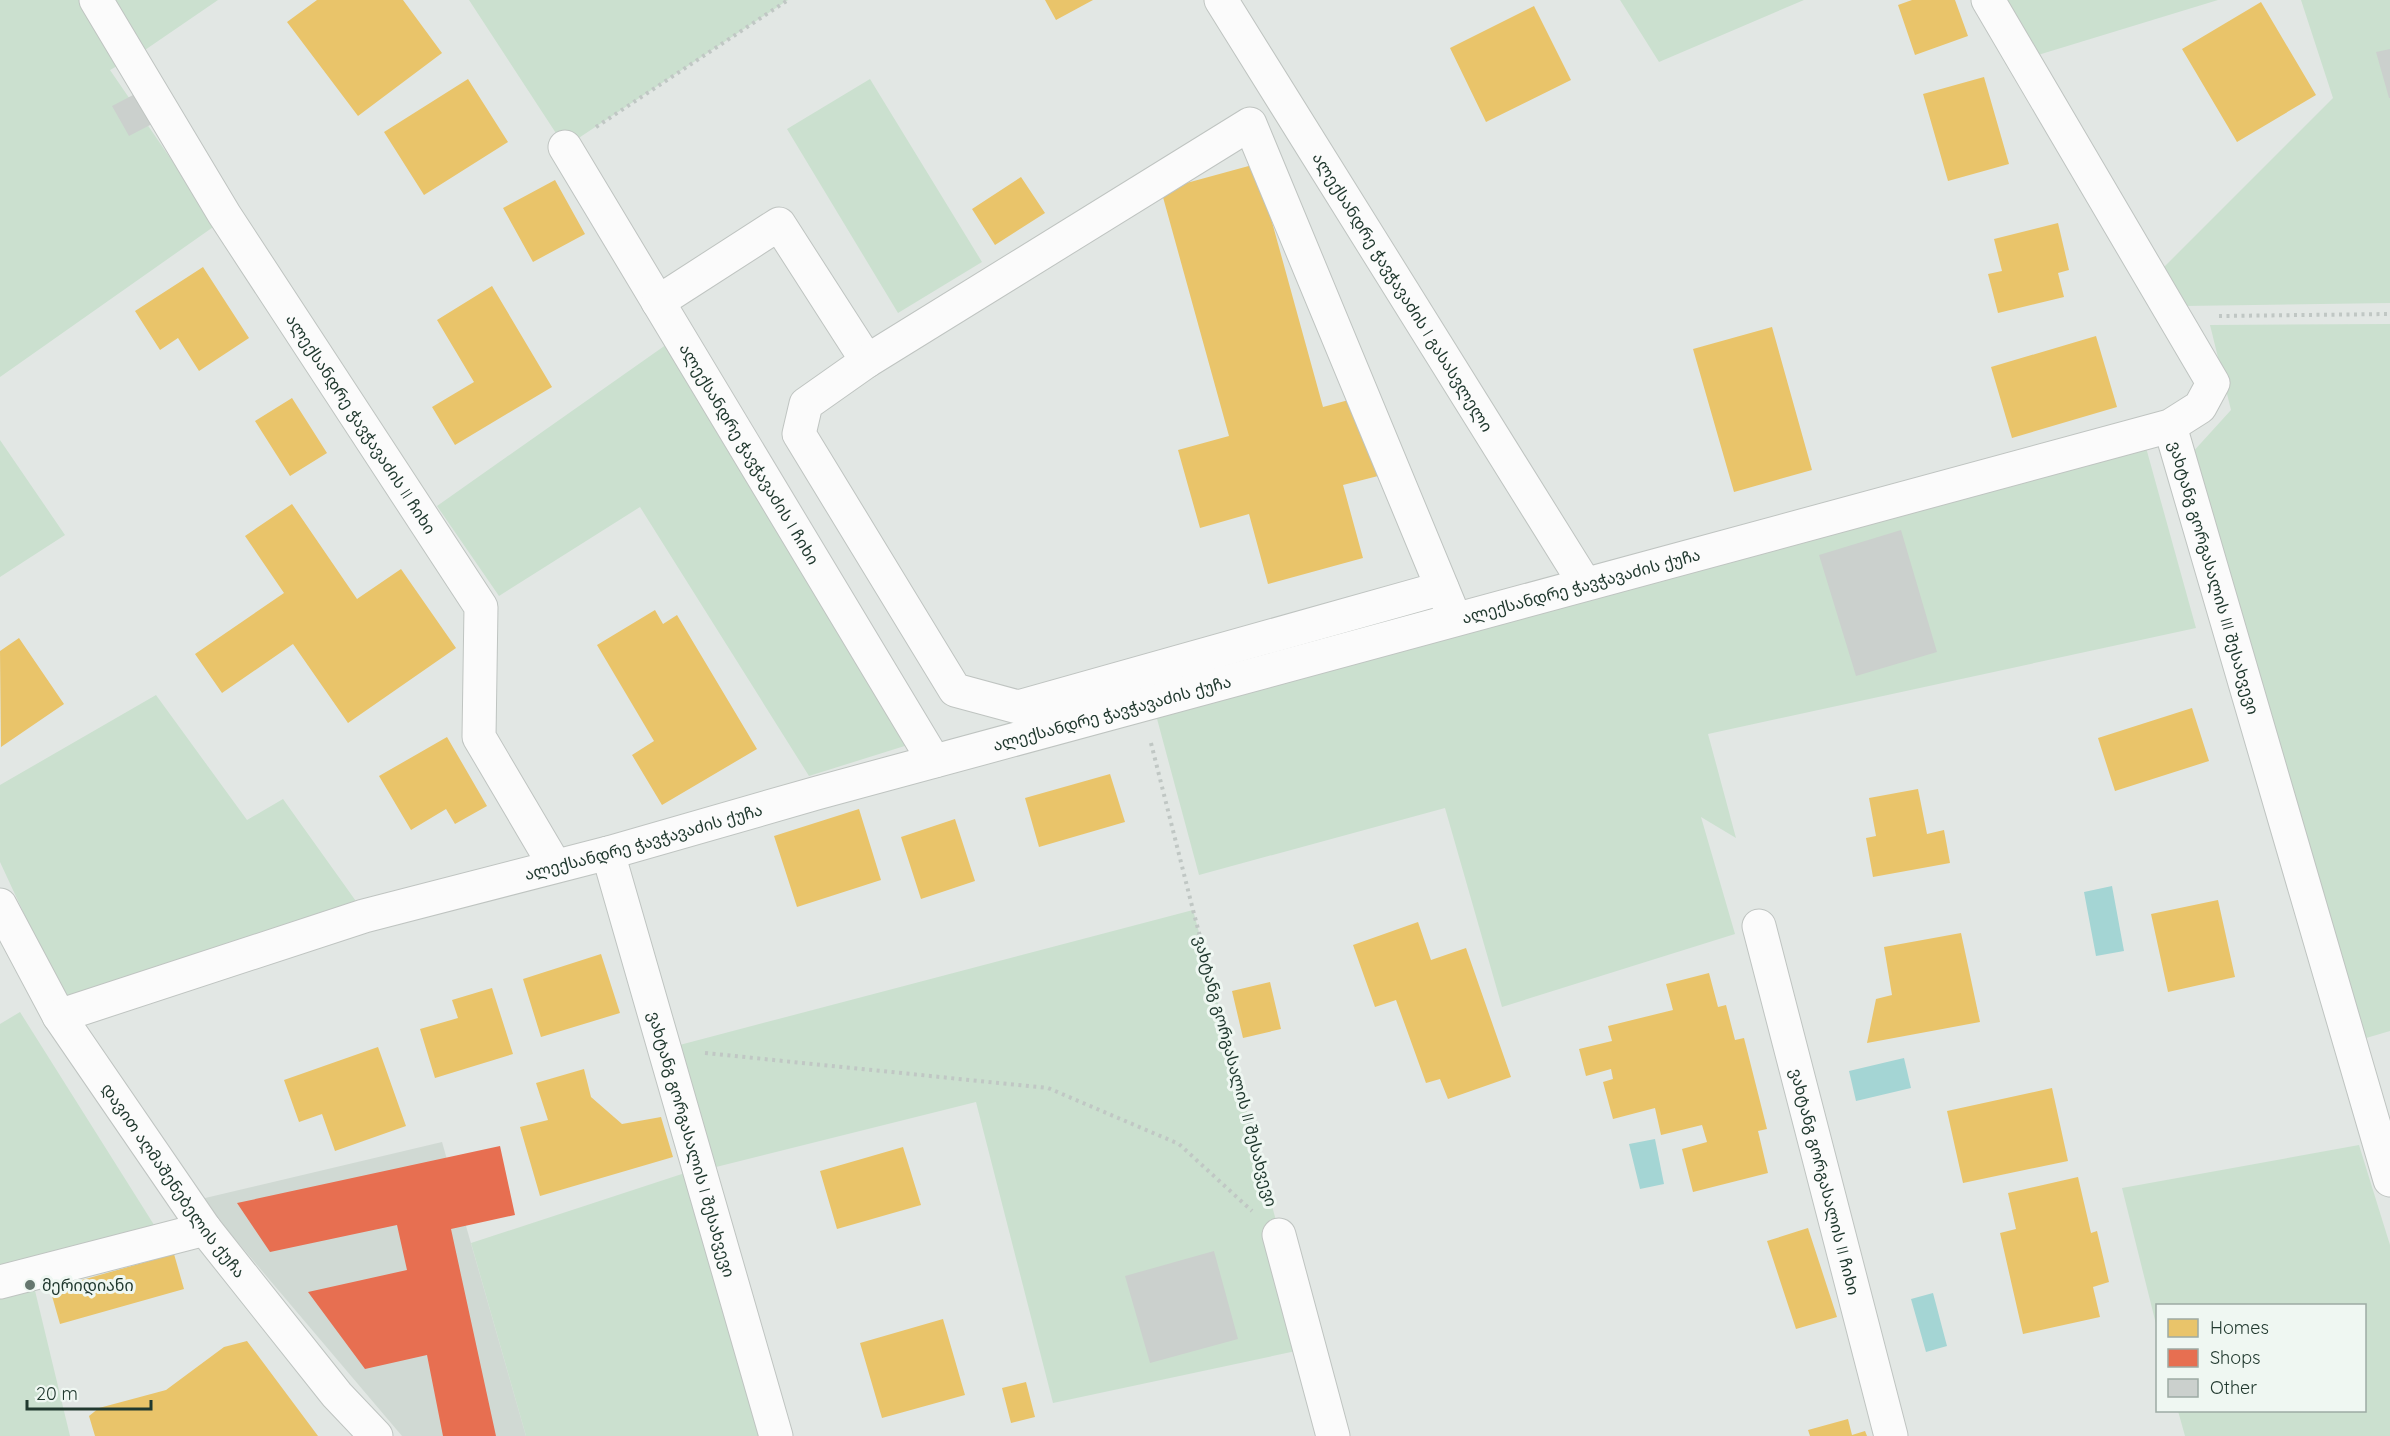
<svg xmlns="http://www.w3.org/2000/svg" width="2390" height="1436" font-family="Quicksand,'Noto Sans Georgian',sans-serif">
<rect width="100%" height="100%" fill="#e2e7e4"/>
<!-- built -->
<path fill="#d0d9d3" d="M 442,1142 L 526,1436 L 402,1436 L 201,1199 Z"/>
<!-- green -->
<path fill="#cbe0cf" d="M 0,0 L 218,0 L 142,52 L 110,70 L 216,225 L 0,377 Z
M 469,0 L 788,0 L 565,147 Z
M 1620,0 L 1804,0 L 1659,62 Z
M 2005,0 L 2218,0 L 2038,55 Z
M 2301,0 L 2390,0 L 2390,303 L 2184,306 L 2163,268 L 2333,98 Z
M 870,79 L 982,262 L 898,313 L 787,129 Z
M 2390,324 L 2390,1031 L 2356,1041 L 2191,454 L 2231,410 L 2210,325 Z
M 670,342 L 911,744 L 809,776 L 640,507 L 499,596 L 437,506 Z
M 0,440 L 65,535 L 0,577 Z
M 2145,444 L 2196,628 L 1708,734 L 1736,838 L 1701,817 L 1735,934 L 1502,1007 L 1445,808 L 1199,875 L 1156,715 Z
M 156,695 L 247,820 L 283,799 L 358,904 L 65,1002 L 0,862 L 0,785 Z
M 1193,910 L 1310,1348 L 1053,1403 L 976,1102 L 708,1169 L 672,1047 Z
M 20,1012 L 156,1228 L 0,1270 L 0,1024 Z
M 2359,1145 L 2390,1245 L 2390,1436 L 2185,1436 L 2178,1411 L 2364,1410 L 2364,1306 L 2158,1306 L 2157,1328 L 2122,1188 Z
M 688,1172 L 766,1436 L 526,1436 L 471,1243 Z
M 31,1274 L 70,1436 L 0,1436 L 0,1282 Z"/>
<!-- water -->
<path fill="#a4d5d4" d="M 2112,886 L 2124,951 L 2096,956 L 2084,892 Z
M 1904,1058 L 1911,1088 L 1856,1101 L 1849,1071 Z
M 1655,1139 L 1664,1184 L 1640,1189 L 1629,1144 Z
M 1933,1293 L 1947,1346 L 1926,1352 L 1911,1299 Z"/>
<!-- homes -->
<path fill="#e9c46a" d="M 317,0 L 403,0 L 442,53 L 358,116 L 287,22 Z
M 1045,0 L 1093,0 L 1056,20 Z
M 1912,0 L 1955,0 L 1968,36 L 1915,55 L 1898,5 Z
M 2261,2 L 2316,95 L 2237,142 L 2182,49 Z
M 1534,6 L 1571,80 L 1486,122 L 1450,48 Z
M 1984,77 L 2009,164 L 1948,181 L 1923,94 Z
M 468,79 L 508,142 L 424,195 L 384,132 Z
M 1256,164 L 1323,407 L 1356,398 L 1378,476 L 1343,485 L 1363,558 L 1268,584 L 1249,514 L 1200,528 L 1178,450 L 1229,436 L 1161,190 Z
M 1021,177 L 1045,213 L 995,245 L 972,209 Z
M 555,180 L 585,234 L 533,262 L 503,208 Z
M 2058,223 L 2069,270 L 2058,273 L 2064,297 L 1998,313 L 1988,274 L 2002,271 L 1994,239 Z
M 203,267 L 249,338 L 199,371 L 178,338 L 160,350 L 135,311 Z
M 492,286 L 552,387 L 455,445 L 432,407 L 474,382 L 437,320 Z
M 1772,327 L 1812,470 L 1734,492 L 1693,349 Z
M 2096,336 L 2117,407 L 2012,438 L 1991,367 Z
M 292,398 L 327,453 L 290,476 L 255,421 Z
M 292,504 L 357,599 L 401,569 L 456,648 L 348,723 L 293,644 L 222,693 L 195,654 L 284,593 L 245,536 Z
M 655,610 L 663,624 L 677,615 L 757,749 L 662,805 L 632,755 L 654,741 L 597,645 Z
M 19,638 L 64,704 L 1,747 L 0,651 Z
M 2192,708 L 2209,761 L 2115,791 L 2098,738 Z
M 447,737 L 487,806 L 455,824 L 446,809 L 411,830 L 379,776 Z
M 1110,774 L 1125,822 L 1039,847 L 1025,798 Z
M 1918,789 L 1927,834 L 1944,830 L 1950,863 L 1873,877 L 1866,838 L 1876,836 L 1869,798 Z
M 859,809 L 881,880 L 797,907 L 774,836 Z
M 955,819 L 975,881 L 921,899 L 901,837 Z
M 2218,900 L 2235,977 L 2168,992 L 2151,914 Z
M 1418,922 L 1431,960 L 1466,948 L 1511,1077 L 1448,1099 L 1440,1079 L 1426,1083 L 1396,1000 L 1375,1007 L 1353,945 Z
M 1961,933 L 1980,1022 L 1867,1043 L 1876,999 L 1892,995 L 1884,947 Z
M 601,954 L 620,1013 L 541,1037 L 523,979 Z
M 1709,973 L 1718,1007 L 1726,1005 L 1735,1040 L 1744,1038 L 1767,1129 L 1758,1131 L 1768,1173 L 1693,1192 L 1682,1149 L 1707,1142 L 1702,1125 L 1661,1135 L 1655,1108 L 1613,1119 L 1603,1082 L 1613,1079 L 1611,1069 L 1586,1076 L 1579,1049 L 1612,1041 L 1608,1026 L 1673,1010 L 1666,984 Z
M 1270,982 L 1281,1029 L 1243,1038 L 1232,991 Z
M 492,988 L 513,1054 L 435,1078 L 420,1029 L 458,1018 L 452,1000 Z
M 378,1047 L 406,1126 L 335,1151 L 322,1114 L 299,1122 L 284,1080 Z
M 584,1069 L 591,1097 L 622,1124 L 661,1117 L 673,1157 L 540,1196 L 520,1127 L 548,1120 L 536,1083 Z
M 2052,1088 L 2068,1161 L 1963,1183 L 1947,1111 Z
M 903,1147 L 921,1205 L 837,1229 L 820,1171 Z
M 2078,1177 L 2091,1233 L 2097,1231 L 2109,1282 L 2093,1287 L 2100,1317 L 2023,1334 L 2000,1233 L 2016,1229 L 2008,1193 Z
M 1808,1228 L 1837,1317 L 1796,1329 L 1767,1241 Z
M 174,1254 L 184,1289 L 60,1324 L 50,1289 Z
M 943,1319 L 965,1395 L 882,1418 L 860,1343 Z
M 247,1341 L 318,1436 L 95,1436 L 89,1416 L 99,1408 L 166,1390 L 224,1347 Z
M 1026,1382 L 1035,1417 L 1011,1423 L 1002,1388 Z
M 1848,1419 L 1852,1435 L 1865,1431 L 1867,1436 L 1810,1436 L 1808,1430 Z"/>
<!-- shops -->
<path fill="#e76f51" d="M 500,1146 L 515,1215 L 451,1229 L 496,1436 L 443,1436 L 427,1355 L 365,1369 L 308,1292 L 407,1270 L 397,1225 L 270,1252 L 237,1203 Z"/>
<!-- building -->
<path fill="#cbd0cd" d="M 2390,49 L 2390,98 L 2389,98 L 2376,52 Z
M 135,94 L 152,124 L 129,136 L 112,106 Z
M 1901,530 L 1937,652 L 1856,676 L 1819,555 Z
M 1214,1251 L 1238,1339 L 1150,1363 L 1125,1276 Z"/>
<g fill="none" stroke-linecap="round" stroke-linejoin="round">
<defs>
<g id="minor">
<path id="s1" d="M 96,0 L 224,214 L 481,607 L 479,737 L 555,866"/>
<path id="s2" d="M 1221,0 L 1585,584"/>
<path id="s3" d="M 565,147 L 934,761"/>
<path d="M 658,302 L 779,224 L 867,361 L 1250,124 L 1455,619"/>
<path d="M 867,361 L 806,404 L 799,434 L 955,690 L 1018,707 L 1442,588"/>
<path id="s4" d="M 2170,426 L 2390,1180"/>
<path id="s5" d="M 608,853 L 776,1436"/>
<path id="s6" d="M 0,905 L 59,1016 L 205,1229 L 337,1395 L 376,1436"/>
<path id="s7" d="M 1759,926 L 1891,1436"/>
<path id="s8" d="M 59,1016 L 364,916 L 608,853 L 817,793 L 2170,426 L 2200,407 L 2213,383 L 1988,0"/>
<path d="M 1279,1235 L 1333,1436"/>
<path d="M 0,1282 L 205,1229"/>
</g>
</defs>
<!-- minor casing -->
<use href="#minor" stroke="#bfc4c1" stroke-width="35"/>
<!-- path -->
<path stroke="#c0c7c4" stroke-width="4" stroke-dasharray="3 4.5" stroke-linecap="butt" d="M 596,127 L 788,0
M 2219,316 L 2390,314
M 1151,743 L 1193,910 L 1270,1200
M 705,1053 L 1048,1088 L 1179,1144 L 1252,1211"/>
<!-- minor -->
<use href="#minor" stroke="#fbfbfb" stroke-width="33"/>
</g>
<!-- markers -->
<circle fill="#65766e" stroke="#eff7f2" stroke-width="2" cx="30" cy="1285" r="6"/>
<g text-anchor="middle" stroke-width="6" stroke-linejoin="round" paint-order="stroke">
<!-- street labels -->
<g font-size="16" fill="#21392f" stroke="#eff7f2">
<text dy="6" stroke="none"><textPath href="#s2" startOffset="344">ალექსანდრე ჭავჭავაძის I გასასვლელი</textPath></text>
<text dy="6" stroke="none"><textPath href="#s1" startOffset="500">ალექსანდრე ჭავჭავაძის II ჩიხი</textPath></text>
<text dy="6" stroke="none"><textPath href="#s3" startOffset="358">ალექსანდრე ჭავჭავაძის I ჩიხი</textPath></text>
<text dy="6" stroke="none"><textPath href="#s4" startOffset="158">ვახტანგ გორგასალის III შესახვევი</textPath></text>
<text dy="6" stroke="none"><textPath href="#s8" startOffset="1582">ალექსანდრე ჭავჭავაძის ქუჩა</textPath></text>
<text dy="6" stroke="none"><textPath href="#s8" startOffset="1096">ალექსანდრე ჭავჭავაძის ქუჩა</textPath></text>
<text dy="6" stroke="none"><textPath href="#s8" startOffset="610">ალექსანდრე ჭავჭავაძის ქუჩა</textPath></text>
<text transform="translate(1236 1071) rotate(75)" y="6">ვახტანგ გორგასალის II შესახვევი</text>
<text dy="6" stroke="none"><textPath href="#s5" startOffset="303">ვახტანგ გორგასალის I შესახვევი</textPath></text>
<text dy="6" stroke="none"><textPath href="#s6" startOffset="326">დავით აღმაშენებელის ქუჩა</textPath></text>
<text dy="6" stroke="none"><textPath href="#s7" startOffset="264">ვახტანგ გორგასალის II ჩიხი</textPath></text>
</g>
<!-- poi labels -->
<g font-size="16" fill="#21392f" stroke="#eff7f2" text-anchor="start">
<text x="42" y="1291">მერიდიანი</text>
</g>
</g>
<!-- legend -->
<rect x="2156" y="1304" width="210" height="108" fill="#eff7f2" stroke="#9daba4" stroke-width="1.5"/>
<rect x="2168" y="1319" width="30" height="18" fill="#e9c46a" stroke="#9daba4" stroke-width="1.5"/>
<text x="2210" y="1334" font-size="18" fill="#21392f">Homes</text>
<rect x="2168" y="1349" width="30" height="18" fill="#e76f51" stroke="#9daba4" stroke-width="1.5"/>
<text x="2210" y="1364" font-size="18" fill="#21392f">Shops</text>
<rect x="2168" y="1379" width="30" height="18" fill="#cbd0cd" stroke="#9daba4" stroke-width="1.5"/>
<text x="2210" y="1394" font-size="18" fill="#21392f">Other</text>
<!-- scale -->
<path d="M27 1400v9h124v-9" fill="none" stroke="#21392f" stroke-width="3"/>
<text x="36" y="1400" font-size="18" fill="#21392f" stroke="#eff7f2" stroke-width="4.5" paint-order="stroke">20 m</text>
</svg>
